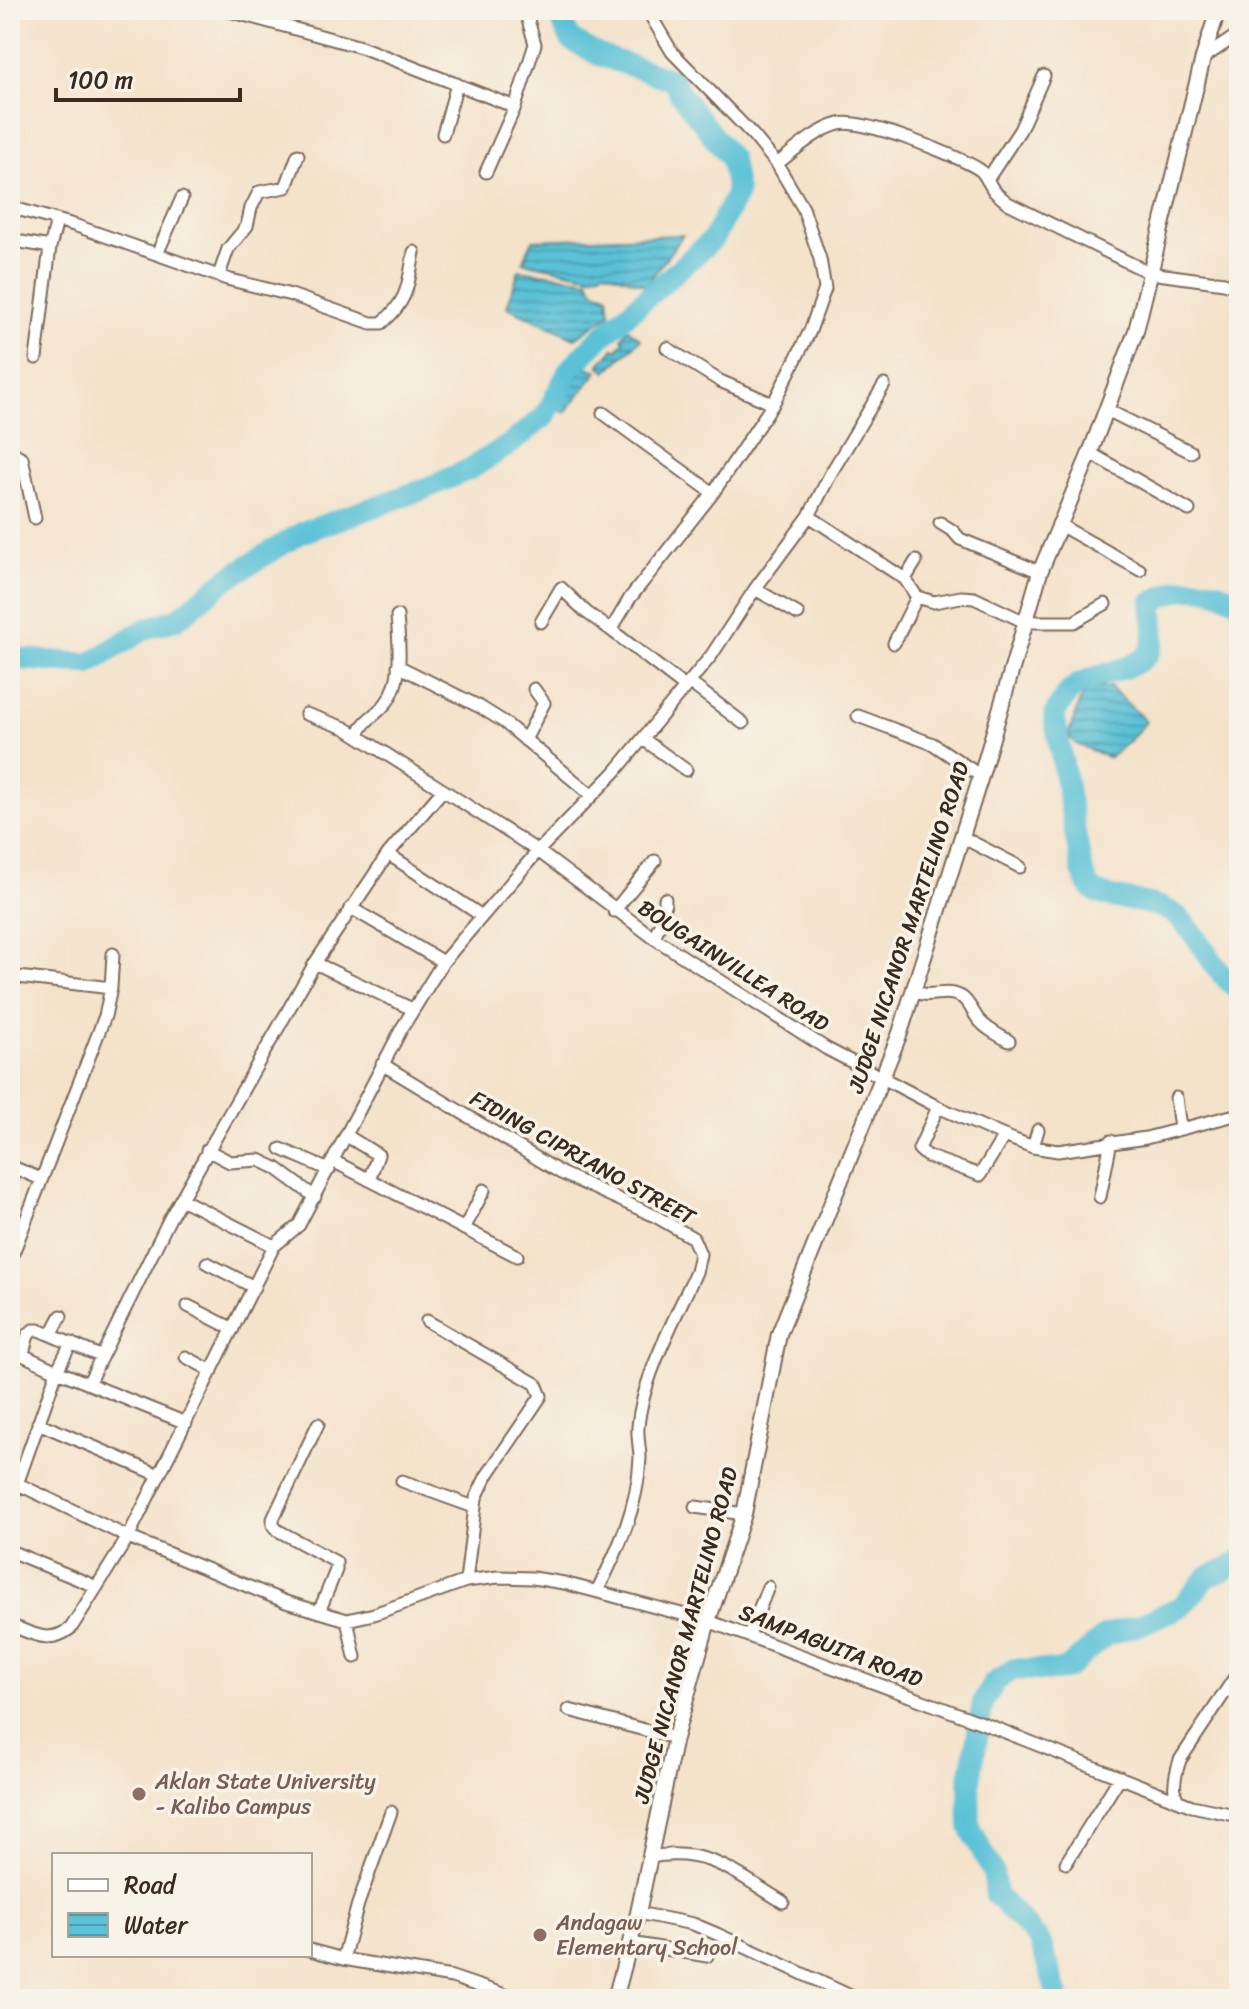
<svg xmlns="http://www.w3.org/2000/svg" width="1249" height="2009" font-family="Sriracha,sans-serif">
<defs>
<pattern id="water-rules" width="6" height="5" patternUnits="userSpaceOnUse" patternTransform="scale(2)"><rect width="6" height="5" fill="#5ac1d7"/><path d="M0 2.5h6" fill="none" stroke="#4c9dae"/></pattern>
</defs>
<rect width="100%" height="100%" fill="#f7f3e8"/>
<filter id="ink" filterUnits="userSpaceOnUse"><feTurbulence type="fractalNoise" baseFrequency=".0125" numOctaves="2"/><feDisplacementMap in="SourceGraphic" scale="16" xChannelSelector="R" yChannelSelector="G"/><feConvolveMatrix kernelMatrix="1 2 1 2 8 2 1 2 1" color-interpolation-filters="sRGB"/></filter>
<filter id="wash" filterUnits="userSpaceOnUse"><feTurbulence type="fractalNoise" baseFrequency=".006" numOctaves="4" result="noise"/><feDisplacementMap in="SourceGraphic" scale="32" xChannelSelector="R" yChannelSelector="G"/><feGaussianBlur stdDeviation="1.8" result="paint"/><feColorMatrix in="noise" values="0 0 0 0 0 0 0 0 0 0 0 0 0 0 0 0 0 1.4 0 .05"/><feComposite in="paint" operator="in"/></filter>
<g filter="url(#wash)">
<rect width="100%" height="100%" fill="#f4e2ca"/>
<!-- water -->
<path fill="url(#water-rules)" stroke="#4a767a" stroke-width="2" d="M 683,235 L 646,285 L 605,271 L 591,276 L 523,262 L 533,240 Z
M 519,270 L 589,280 L 594,291 L 608,295 L 610,314 L 575,338 L 507,307 Z
M 628,329 L 641,339 L 606,372 L 599,365 L 614,348 L 617,350 L 624,341 L 622,338 Z
M 586,367 L 598,371 L 565,413 L 552,405 Z
M 1110,687 L 1146,721 L 1137,733 L 1110,758 L 1076,744 L 1068,736 L 1084,689 Z"/>
<g fill="none" stroke-linecap="round" stroke-linejoin="round">
<!-- river -->
<path stroke="#5ac1d7" stroke-width="22" d="M 1239,602 C 1210,584 1180,583 1152,603 C 1153,618 1157,639 1149,652 C 1137,671 1094,673 1076,686 C 1066,693 1060,705 1054,715 L 1082,871 C 1085,876 1087,884 1091,888 C 1105,902 1152,898 1174,914 C 1201,934 1210,969 1239,990
M 10,664 L 20,659 L 89,664 L 145,629 L 177,619 L 228,578 L 301,533 L 424,489 L 468,470 L 509,445 L 545,416 L 569,370 L 597,341 L 713,239 L 737,193 L 731,159 L 681,95 L 673,80 L 599,55 L 571,40 L 556,10
M 1059,1999 L 1040,1941 L 996,1895 L 993,1872 L 970,1827 L 969,1785 L 983,1702 L 995,1682 L 1014,1669 L 1056,1671 L 1068,1668 L 1106,1635 L 1142,1624 L 1182,1606 L 1208,1576 L 1227,1569 L 1239,1560"/>
</g>
</g>
<g filter="url(#ink)">
<g fill="none" stroke-linecap="round" stroke-linejoin="round">
<defs>
<path id="minor" d="M 226,10 L 361,47 L 515,107
M 654,10 L 652,18 L 672,52 L 753,135 L 777,164 L 803,208 L 820,259 L 825,289 L 810,331 L 773,404 L 713,493 L 630,598 L 611,630 L 685,687
M 1203,58 L 1239,34
M 443,134 L 457,84
M 777,164 C 795,150 816,130 839,124 C 862,118 960,156 980,170 C 986,175 989,184 994,191 C 998,195 1003,199 1008,203 L 1150,273 L 1224,283 L 1239,288
M 486,172 L 515,107 L 535,44 L 525,10
M 987,180 L 1020,130 L 1044,76
M 10,207 L 74,225 L 227,279 L 291,295 L 371,323 L 382,323 C 409,300 408,284 414,252
M 10,240 L 50,247
M 157,254 L 182,198
M 219,275 L 228,249 L 247,226 L 251,208 L 259,192 L 286,187 L 298,155
M 667,348 L 720,381 L 773,404
M 36,358 L 50,247 L 57,221
M 1107,410 L 1191,452
M 603,413 L 713,493
M 10,451 L 22,458 L 35,518
M 1090,453 L 1189,510
M 809,516 L 905,579 L 917,597 L 934,602 L 961,597 L 974,598 L 1025,622 L 1074,622 L 1105,604
M 940,523 L 953,531 L 960,539 L 1040,572
M 1058,524 L 1140,570
M 905,579 L 916,561
M 755,589 L 798,614
M 541,622 L 561,588 L 586,612 L 611,630
M 894,643 L 917,597
M 398,666 L 480,707 L 504,722 L 590,794
M 690,683 L 743,723
M 306,714 L 345,728 L 443,790 L 538,851 L 654,938 L 827,1049 L 938,1107 L 1004,1136 L 1033,1147 L 1058,1151 L 1146,1138 L 1239,1114
M 858,716 L 933,744 L 981,776
M 358,736 C 363,719 376,716 386,703 C 404,681 399,643 397,616
M 643,739 L 686,770
M 525,740 L 544,703 L 534,689
M 962,837 L 1020,867
M 388,854 L 482,916
M 351,908 L 443,962
M 614,911 L 655,861
M 654,938 L 664,914 L 665,899
M 315,963 L 412,1009
M 10,976 L 111,988
M 913,991 C 929,1000 947,987 963,998 C 969,1003 973,1012 978,1019 C 986,1029 998,1035 1009,1041
M 382,1064 L 561,1173 L 655,1216 L 693,1238 L 700,1254 L 696,1272 C 676,1317 642,1378 638,1427 C 637,1437 640,1448 640,1458 C 638,1506 619,1549 597,1591
M 1176,1098 L 1180,1128
M 938,1107 L 919,1149 L 927,1156 L 980,1175 L 1004,1136
M 347,1136 L 378,1155 L 369,1180
M 1033,1147 L 1038,1130
M 281,1149 L 329,1170
M 207,1150 L 230,1162 L 259,1160 L 276,1168 L 315,1197
M 333,1161 L 517,1256
M 10,1166 L 41,1179
M 1100,1197 L 1111,1141
M 181,1199 L 274,1246
M 464,1229 L 484,1190
M 10,1261 L 105,1016 L 111,988 L 113,954
M 207,1263 L 254,1287
M 188,1306 L 233,1329
M 427,1321 L 536,1384 L 541,1396 L 486,1477 L 476,1498 L 466,1581
M 51,1335 L 61,1316
M 10,1349 L 57,1371 L 186,1423
M 23,1353 L 28,1335 L 33,1330 L 39,1330 L 100,1356
M 186,1357 L 212,1371
M 89,1382 L 170,1218 L 315,963 L 388,854 L 443,790
M 38,1423 L 159,1475
M 318,1424 L 273,1519 L 273,1525 L 277,1530 L 336,1562 L 336,1570 L 319,1612
M 402,1481 L 474,1507
M 18,1484 L 128,1537 L 286,1602 L 347,1620 L 374,1614 L 466,1581 L 498,1577 L 533,1578 L 564,1583 L 708,1621 L 985,1724 L 1192,1806 L 1239,1816
M 10,1504 L 57,1371 L 71,1343
M 695,1507 L 744,1514
M 10,1551 L 97,1587
M 347,1620 L 355,1657
M 10,1625 C 34,1634 49,1645 71,1628 L 128,1537 L 274,1246 L 299,1225 L 402,1028 L 443,962 L 538,851 L 615,772 L 711,656 L 755,589 L 809,516 L 831,473 L 884,385
M 749,1635 L 768,1587
M 569,1710 L 675,1738
M 1178,1800 C 1171,1790 1176,1772 1180,1760 L 1239,1671
M 650,1857 C 708,1846 736,1874 783,1902
M 1066,1863 L 1120,1777
M 638,1913 L 693,1924 L 717,1934 L 857,1999
M 631,1943 L 707,1956
M 310,1950 L 343,1959 L 452,1977 L 517,1999
M 343,1959 L 358,1904 L 391,1812"/>
<path id="tertiary" d="M 615,1999 L 638,1913 L 675,1738 L 708,1621 L 744,1514 L 779,1334 L 900,1033 L 981,776 L 1040,572 L 1090,453 L 1136,331 L 1203,58 L 1218,10"/>
</defs>
<!-- minor casing -->
<use href="#minor" stroke="#7c6a5a" stroke-width="15"/>
<!-- tertiary casing -->
<use href="#tertiary" stroke="#7c6a5a" stroke-width="18"/>
<!-- minor -->
<use href="#minor" stroke="#fff" stroke-width="11"/>
<!-- tertiary -->
<use href="#tertiary" stroke="#fff" stroke-width="14"/>
</g>
</g>
<!-- markers -->
<g fill="#8d6e63" stroke="#f7f3e8" stroke-width="3">
<circle cx="139" cy="1794" r="8"/>
<circle cx="540" cy="1935" r="8"/>
</g>
<g text-anchor="middle" stroke-width="7" stroke-linejoin="round" paint-order="stroke">
<!-- street labels -->
<g font-size="22" fill="#3b2a1e" stroke="#f7f3e8">
<text transform="translate(908 927) rotate(-72)" y="8">JUDGE NICANOR MARTELINO ROAD</text>
<text transform="translate(734 965) rotate(33)" y="8">BOUGAINVILLEA ROAD</text>
<text transform="translate(583 1157) rotate(29)" y="8">FIDING CIPRIANO STREET</text>
<text transform="translate(685 1635) rotate(-75)" y="8">JUDGE NICANOR MARTELINO ROAD</text>
<text transform="translate(831 1645) rotate(21)" y="8">SAMPAGUITA ROAD</text>
</g>
<!-- education labels -->
<g font-size="22" fill="#785e54" stroke="#f7f3e8" text-anchor="start">
<text x="155" y="1789">Aklan State University<tspan x="155" dy="25">- Kalibo Campus</tspan></text>
<text x="556" y="1930">Andagaw<tspan x="556" dy="25">Elementary School</tspan></text>
</g>
</g>
<!-- margin -->
<rect width="1249" height="2009" fill="none" stroke="#f7f3e8" stroke-width="40"/>
<!-- legend -->
<rect x="52" y="1853" width="260" height="104" fill="#f7f3e8" stroke="#aca397" stroke-width="2"/>
<rect x="68" y="1879" width="40" height="12" fill="#ffffff" stroke="#aca397" stroke-width="2"/>
<text x="124" y="1893" font-size="24" fill="#3b2a1e">Road</text>
<rect x="68" y="1913" width="40" height="24" fill="url(#water-rules)" stroke="#aca397" stroke-width="2"/>
<text x="124" y="1933" font-size="24" fill="#3b2a1e">Water</text>
<!-- scale -->
<path d="M56 88v12h184v-12" fill="none" stroke="#3b2a1e" stroke-width="4"/>
<text x="68" y="88" font-size="24" fill="#3b2a1e" stroke="#f7f3e8" stroke-width="6" paint-order="stroke">100 m</text>
</svg>
